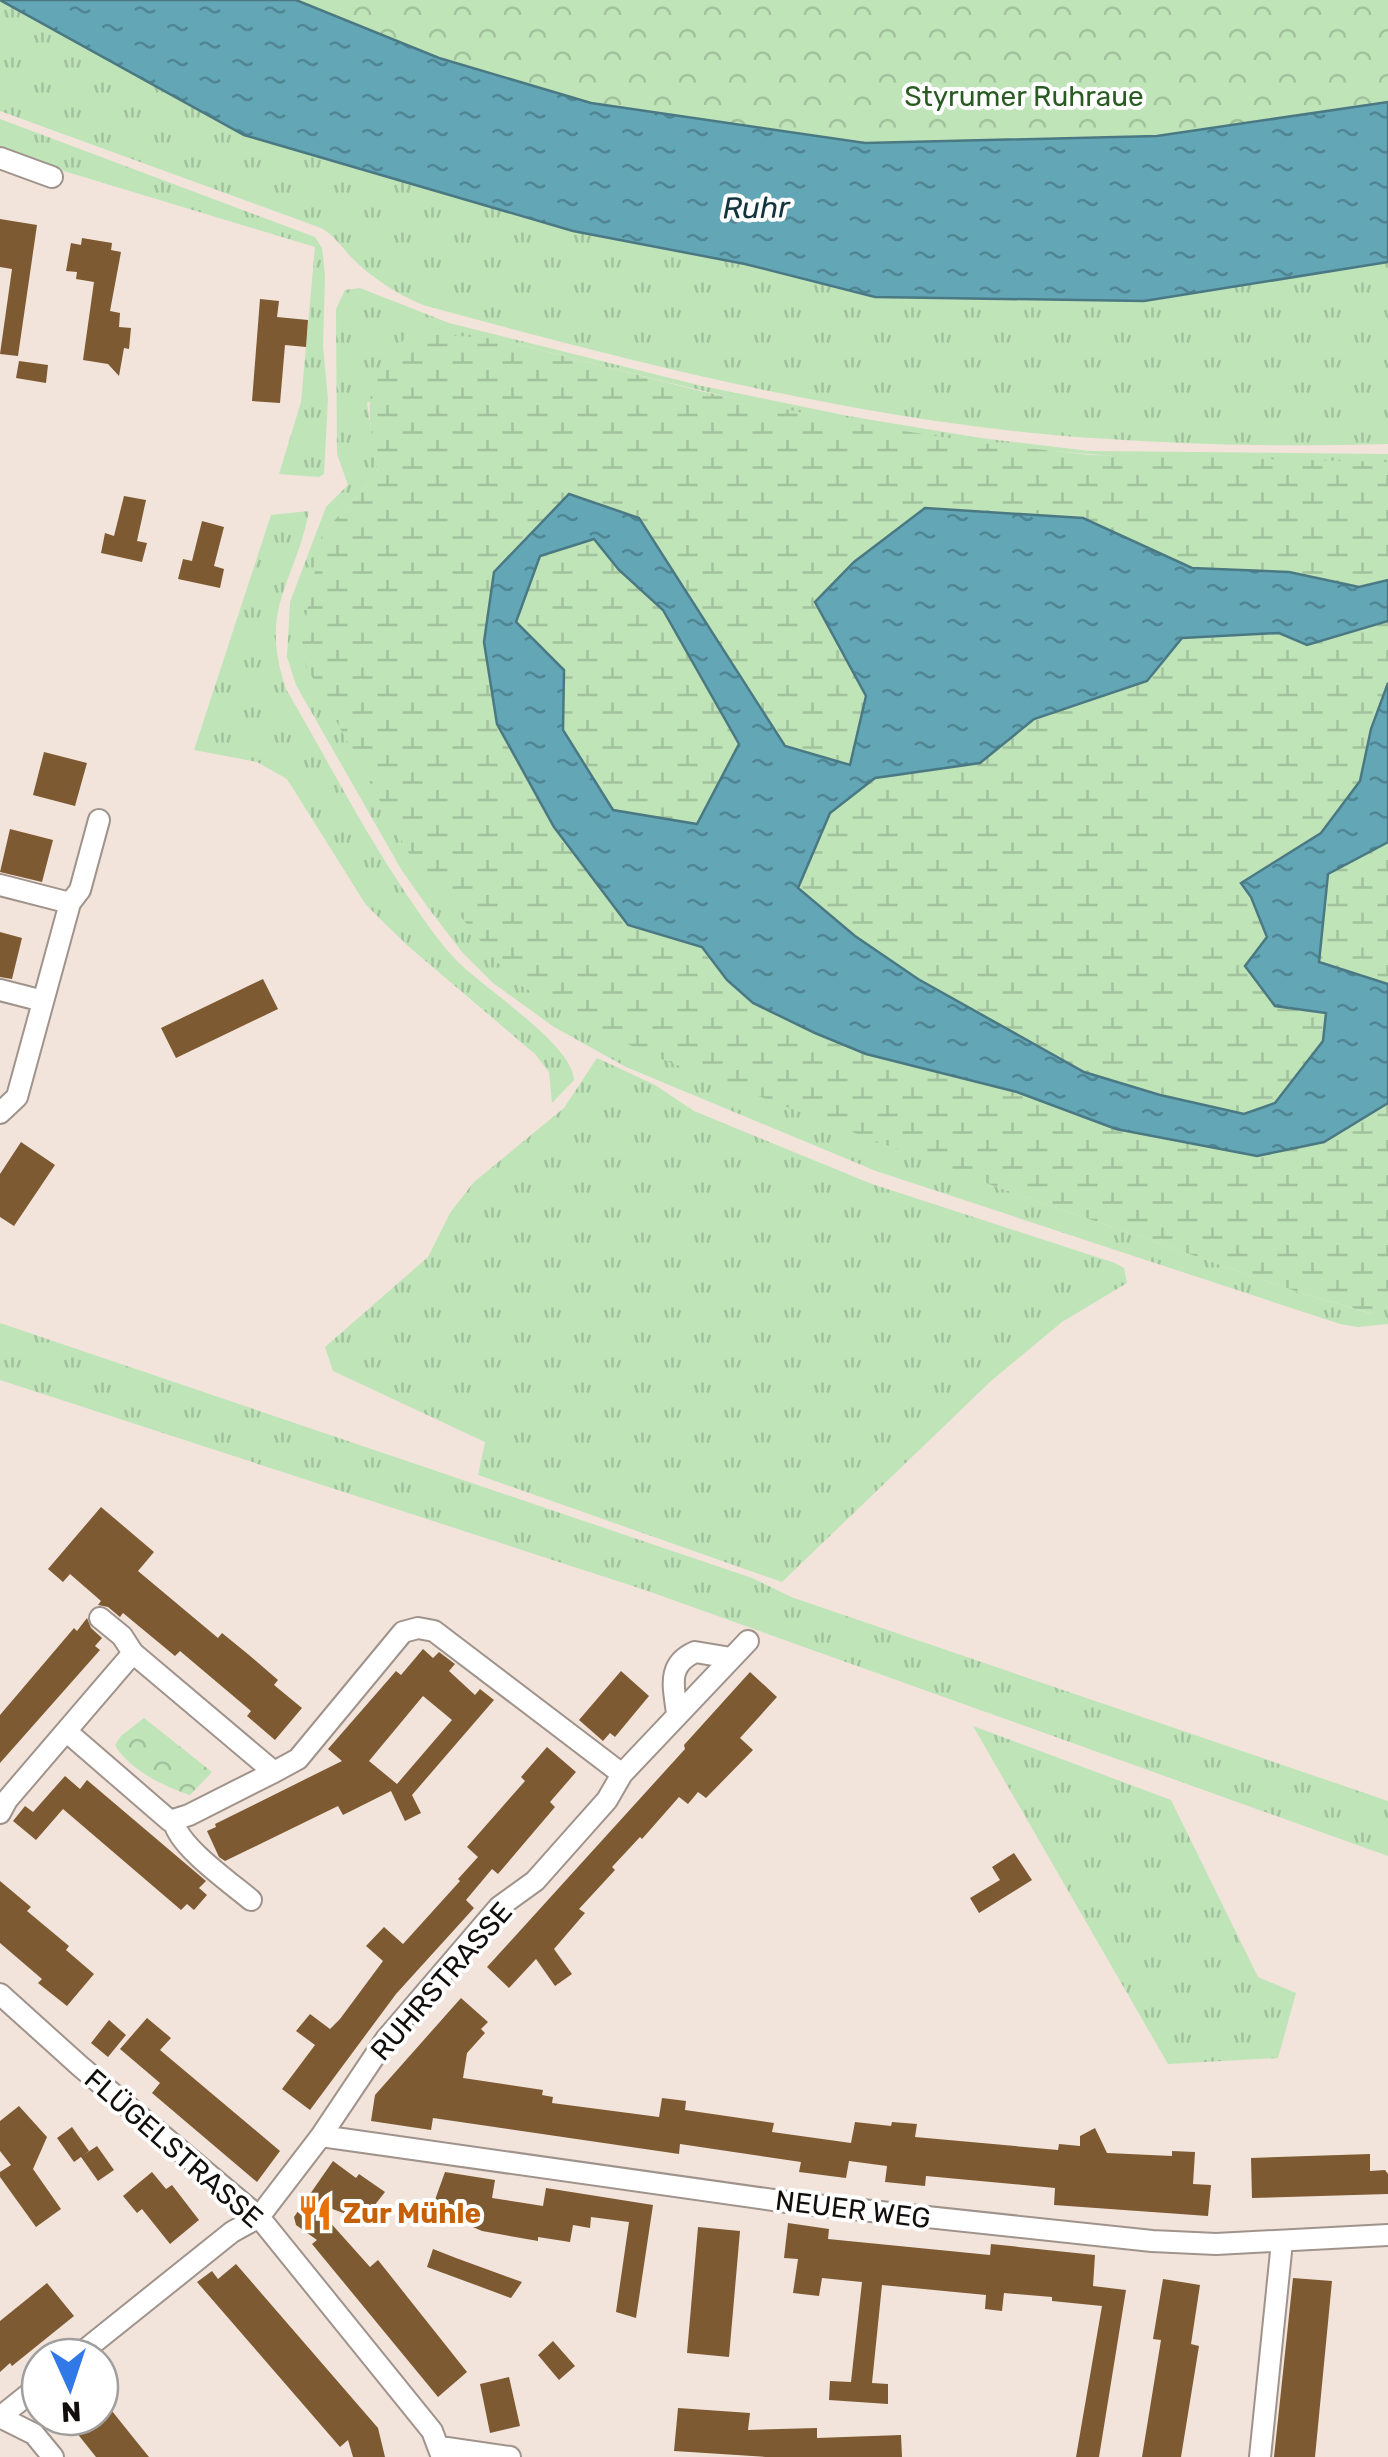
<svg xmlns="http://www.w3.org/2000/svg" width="1388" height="2457" font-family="Rubik,sans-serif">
<defs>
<pattern id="grass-tufts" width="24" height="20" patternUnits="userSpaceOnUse" patternTransform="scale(2.5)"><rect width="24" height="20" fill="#bee4b8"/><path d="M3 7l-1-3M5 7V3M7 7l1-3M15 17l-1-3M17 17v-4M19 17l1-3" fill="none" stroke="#a2c29d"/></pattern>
<pattern id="wetland-marsh" width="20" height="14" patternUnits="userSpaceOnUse" patternTransform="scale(2.5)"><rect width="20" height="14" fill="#bee4b8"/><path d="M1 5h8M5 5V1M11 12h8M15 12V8" fill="none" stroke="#a2c29d"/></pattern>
<pattern id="park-crowns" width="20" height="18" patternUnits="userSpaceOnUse" patternTransform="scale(2.5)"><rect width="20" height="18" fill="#bee4b8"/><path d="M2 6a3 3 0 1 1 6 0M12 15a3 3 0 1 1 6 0" fill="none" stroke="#a2c29d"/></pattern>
<pattern id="water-ripples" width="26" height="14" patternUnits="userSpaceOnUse" patternTransform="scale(2.5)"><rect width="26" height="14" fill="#63a7b7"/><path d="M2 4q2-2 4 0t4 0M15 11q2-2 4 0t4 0" fill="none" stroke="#508693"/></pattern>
</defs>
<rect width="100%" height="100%" fill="#f2e4db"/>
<!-- grass -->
<path fill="url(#grass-tufts)" d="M 0,0 L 244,135 L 573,231 L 745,264 L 875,297 L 1144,301 L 1388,262 L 1388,444 C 1290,447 1190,445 1092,438 C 871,423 637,364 423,305 C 397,294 370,277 350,256 C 340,245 335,236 321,228 L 0,111 Z
M 0,119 L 315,237 L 322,248 L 325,275 L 323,346 L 328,399 L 324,474 L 319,477 L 279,474 L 301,402 L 315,247 L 54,168 L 0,149 Z
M 360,288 L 449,323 L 702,386 L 848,416 L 981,438 L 1090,451 L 1388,454 L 1388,462 C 1206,465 1023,456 844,422 C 727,399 612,368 497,339 L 367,403 L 378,473 L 322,534 L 980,1181 L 1298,1292 L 1372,1314 L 1388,1306 L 1388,1324 L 1358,1327 L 1340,1324 L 876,1171 L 626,1067 L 554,1027 L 493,983 L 462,952 L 429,909 L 401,869 L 296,685 L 287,657 L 290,602 L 326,507 L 348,485 L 337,454 L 336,309 L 345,290 Z
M 309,511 C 295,585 258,606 286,689 C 327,759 365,834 411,901 C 425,921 440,944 458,962 C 486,990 573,1045 574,1080 L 552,1103 L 549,1072 L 535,1054 L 408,946 L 366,905 L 287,779 L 257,762 L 194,750 L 271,515 Z
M 597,1058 L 655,1085 L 694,1111 L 872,1184 L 1115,1263 L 1124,1268 L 1127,1283 L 1062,1322 L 991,1381 L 782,1582 L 478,1475 L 485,1442 L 333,1371 L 325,1347 L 428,1257 L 450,1213 L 474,1182 L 564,1108 Z
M 0,1323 L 752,1578 L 791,1597 L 1388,1801 L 1388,1856 L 645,1590 L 0,1380 Z
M 973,1726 L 1171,1800 L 1258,1977 L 1296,1993 L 1278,2058 L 1168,2064 Z"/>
<!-- wetland -->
<path fill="url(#wetland-marsh)" d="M 410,332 L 497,339 L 700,391 L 846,422 L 981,443 L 1090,455 L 1388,462 L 1388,580 L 1359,587 L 1289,572 L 1192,568 L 1083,518 L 925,508 L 854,562 L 815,602 L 866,696 L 851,766 L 785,746 L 640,519 L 494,572 L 497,724 L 554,827 L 628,925 L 702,947 L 727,980 L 753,1003 L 866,1054 L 1017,1092 L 1116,1129 L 1324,1142 L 1388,1103 L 1388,1306 L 1373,1314 L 1298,1292 L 980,1181 L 643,1052 L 514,982 L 408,852 L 299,653 L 322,534 L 378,473 C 366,399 360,391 410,332 Z
M 594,539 L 619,570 L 663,610 L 739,744 L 697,824 L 613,810 L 563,730 L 564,670 L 515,622 L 540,556 Z
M 1388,621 L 1388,683 L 1371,729 L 1360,780 L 1321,833 L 1241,883 L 1251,897 L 1267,937 L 1326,1013 L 1323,1041 L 1275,1103 L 1244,1114 L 1159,1095 L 1084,1072 L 918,979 L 855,936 L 797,888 L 830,813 L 875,778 L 980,763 L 1034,719 L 1147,681 L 1182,638 L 1279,633 L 1307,645 Z
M 1388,842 L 1388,984 L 1319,963 L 1328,874 Z"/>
<!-- park -->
<path fill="url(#park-crowns)" d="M 124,0 L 1388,0 L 1388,155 L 747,185 Z
M 144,1718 L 212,1772 L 190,1795 C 165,1787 128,1769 115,1745 L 121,1736 Z"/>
<!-- water -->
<path fill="url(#water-ripples)" stroke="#4b7983" stroke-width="2.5" fill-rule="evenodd" d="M 0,0 L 296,0 L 439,58 L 591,103 L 865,143 L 1157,136 L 1388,102 L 1388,262 L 1144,301 L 875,297 L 745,264 L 573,231 L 244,135 Z
M 569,494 L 639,518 L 785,746 L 850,765 L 866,696 L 815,602 L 854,562 L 925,508 L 1083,518 L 1192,568 L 1289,572 L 1359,587 L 1388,580 L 1388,621 L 1307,645 L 1279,633 L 1182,638 L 1147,681 L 1034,719 L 980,763 L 875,778 L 830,813 L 798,888 L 855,936 L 918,979 L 1084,1072 L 1160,1095 L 1244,1114 L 1275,1103 L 1323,1041 L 1326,1013 L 1275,1006 L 1245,966 L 1267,937 L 1251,897 L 1241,883 L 1321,833 L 1360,781 L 1371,729 L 1388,683 L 1388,842 L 1328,874 L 1319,962 L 1388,984 L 1388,1103 L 1324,1142 L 1257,1156 L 1116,1129 L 1017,1092 L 866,1054 L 815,1033 L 753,1003 L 727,980 L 702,947 L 628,925 L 554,827 L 497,724 L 484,642 L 494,572 ZM 594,539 L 619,570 L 663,610 L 739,744 L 697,824 L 613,810 L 563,730 L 564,670 L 516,622 L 540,556 Z"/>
<!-- building -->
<path fill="#7e5a32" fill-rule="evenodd" d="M 0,219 L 37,225 L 18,356 L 0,354 L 12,269 L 0,267 Z
M 82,238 L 112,243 L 111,250 L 121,252 L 110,311 L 120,313 L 119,327 L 131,328 L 129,349 L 124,348 L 119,376 L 108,364 L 83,360 L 94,282 L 76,279 L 77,272 L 66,271 L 71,243 L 81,245 Z
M 260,299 L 279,301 L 277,317 L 308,320 L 306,347 L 285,345 L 280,403 L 252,401 Z
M 19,361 L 48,365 L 46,383 L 16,378 Z
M 124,496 L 146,500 L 137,541 L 147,543 L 142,562 L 101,553 L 105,533 L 114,536 Z
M 202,521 L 224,527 L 214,566 L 224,569 L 220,588 L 178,579 L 183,559 L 192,561 Z
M 44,752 L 87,763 L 75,806 L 33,795 Z
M 10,829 L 53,840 L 42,882 L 0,872 Z
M 0,932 L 22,938 L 12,979 L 0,977 Z
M 263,979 L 278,1009 L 176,1058 L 161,1028 Z
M 21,1142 L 55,1165 L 14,1226 L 0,1217 L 0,1174 Z
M 101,1507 L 154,1552 L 138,1571 L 218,1638 L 222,1633 L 249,1655 L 278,1680 L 274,1685 L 302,1708 L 275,1740 L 247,1716 L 251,1711 L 180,1651 L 175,1656 L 123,1613 L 120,1617 L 108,1607 L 98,1605 L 101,1601 L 70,1574 L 63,1582 L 48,1569 Z
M 87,1618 L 91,1628 L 102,1638 L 95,1646 L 100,1650 L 0,1763 L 0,1715 L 74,1628 L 77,1631 Z
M 423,1649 L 433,1658 L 439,1652 L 455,1664 L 449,1671 L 475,1695 L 480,1689 L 494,1700 L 412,1795 L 421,1813 L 405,1821 L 391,1791 L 343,1815 L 338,1806 L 225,1861 L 219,1857 L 207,1831 L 216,1827 L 215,1824 L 342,1761 L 328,1749 L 396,1671 L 401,1675 ZM 423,1696 L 452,1720 L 397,1784 L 369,1761 Z
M 621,1671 L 649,1696 L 615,1737 L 610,1733 L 603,1741 L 579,1720 Z
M 750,1672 L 777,1697 L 740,1738 L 753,1750 L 706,1798 L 698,1792 L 688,1804 L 679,1797 L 642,1839 L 640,1837 L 612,1867 L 615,1870 L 579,1909 L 585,1913 L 554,1949 L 572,1974 L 555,1986 L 536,1959 L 509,1988 L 487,1967 L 685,1749 L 684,1745 Z
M 547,1747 L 576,1772 L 550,1802 L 555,1807 L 498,1874 L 492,1869 L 466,1900 L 474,1908 L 396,1994 L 310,2110 L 282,2089 L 315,2045 L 296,2031 L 310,2014 L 330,2029 L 340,2019 L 383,1961 L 366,1946 L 384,1927 L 403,1944 L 460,1881 L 458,1879 L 478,1857 L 467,1847 L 525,1781 L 521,1777 Z
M 65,1776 L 80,1789 L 87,1780 L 206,1881 L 199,1888 L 207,1895 L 194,1910 L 187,1904 L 181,1910 L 63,1809 L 36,1840 L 13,1821 L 25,1806 L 33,1812 Z
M 1014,1853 L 1032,1880 L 979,1913 L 970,1898 L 1000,1880 L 992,1867 Z
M 0,1881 L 31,1907 L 27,1911 L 69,1946 L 66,1950 L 94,1974 L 67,2006 L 38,1983 L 42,1979 L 0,1943 Z
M 461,1998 L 488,2022 L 481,2029 L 485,2033 L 467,2053 L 463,2078 L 543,2090 L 542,2095 L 553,2097 L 552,2103 L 659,2117 L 662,2098 L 686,2101 L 685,2110 L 774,2123 L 772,2132 L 851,2143 L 855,2122 L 891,2126 L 892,2122 L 917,2124 L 915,2137 L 1058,2150 L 1059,2144 L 1080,2146 L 1080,2136 L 1095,2128 L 1107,2153 L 1172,2156 L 1172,2151 L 1195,2152 L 1193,2184 L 1211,2185 L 1208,2216 L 1054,2205 L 1055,2188 L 926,2176 L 925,2186 L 885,2182 L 887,2166 L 849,2161 L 846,2178 L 799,2172 L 801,2162 L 680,2144 L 679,2154 L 433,2118 L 431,2130 L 371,2121 L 375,2095 Z
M 147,2018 L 171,2038 L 160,2050 L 280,2151 L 257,2182 L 152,2093 L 160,2083 L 120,2049 Z
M 109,2020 L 126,2035 L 108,2057 L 91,2043 Z
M 19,2106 L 47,2137 L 33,2169 L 61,2209 L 36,2227 L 0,2177 L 0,2172 L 11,2165 L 0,2151 L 0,2121 Z
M 72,2127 L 89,2151 L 82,2156 L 97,2146 L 114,2170 L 98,2181 L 81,2157 L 74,2162 L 57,2138 Z
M 1370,2154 L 1370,2171 L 1385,2170 L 1388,2174 L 1388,2194 L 1252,2198 L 1251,2158 Z
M 333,2161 L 356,2178 L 359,2174 L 385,2192 L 370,2211 L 355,2201 L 346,2214 L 311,2201 L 370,2267 L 378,2260 L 467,2372 L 438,2397 L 312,2244 L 317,2240 L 296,2225 L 294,2217 Z
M 152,2172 L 166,2189 L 172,2185 L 199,2220 L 170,2244 L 142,2209 L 137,2213 L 123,2196 Z
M 445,2172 L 495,2180 L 492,2198 L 543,2206 L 546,2188 L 653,2205 L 636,2318 L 616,2312 L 629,2222 L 591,2217 L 590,2228 L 573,2225 L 570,2242 L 538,2237 L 538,2241 L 482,2231 L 448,2216 L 444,2225 L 427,2222 Z
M 788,2223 L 829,2229 L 828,2239 L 990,2255 L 991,2244 L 1095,2255 L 1093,2286 L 1126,2290 L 1099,2457 L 1076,2457 L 1102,2306 L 1052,2301 L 1052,2297 L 1004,2293 L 1002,2311 L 985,2309 L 986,2295 L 882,2285 L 872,2383 L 888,2384 L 888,2404 L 829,2400 L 830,2381 L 851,2382 L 862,2282 L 822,2278 L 819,2296 L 793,2293 L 798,2259 L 784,2258 Z
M 698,2227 L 740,2231 L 729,2357 L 687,2353 Z
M 433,2249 L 456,2258 L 522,2282 L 511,2298 L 427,2267 Z
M 236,2264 L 378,2428 L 385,2457 L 353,2457 L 348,2440 L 340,2447 L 197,2282 L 212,2271 L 218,2279 Z
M 1293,2278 L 1332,2281 L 1315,2457 L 1274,2457 Z
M 1163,2279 L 1200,2285 L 1191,2344 L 1199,2346 L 1181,2457 L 1142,2457 L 1161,2340 L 1153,2339 Z
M 47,2283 L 74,2316 L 12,2366 L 10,2363 L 0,2372 L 0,2321 Z
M 553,2341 L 575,2366 L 559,2380 L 538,2355 Z
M 509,2377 L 520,2426 L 490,2433 L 480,2384 Z
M 100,2396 L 136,2441 L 149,2457 L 96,2457 L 64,2417 L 100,2417 Z
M 678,2408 L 750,2413 L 748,2430 L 817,2428 L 817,2438 L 901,2435 L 902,2457 L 766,2457 L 674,2451 Z"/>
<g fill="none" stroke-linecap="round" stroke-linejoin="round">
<defs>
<path id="minor" d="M 0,158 L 52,177
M 0,885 L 70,903
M 0,990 L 43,1001
M 0,1113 L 17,1097 L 70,903 L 80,890 L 99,820
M 100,1618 L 122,1636 L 133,1653
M 677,1714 C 674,1687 666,1665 695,1652 L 731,1658
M 66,1731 L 170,1821 L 189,1815 L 274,1772
M 0,1813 L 7,1800 L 133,1653 L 274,1772 L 298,1759 L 403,1632 L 418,1628 L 434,1631 L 622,1774
M 174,1822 C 179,1847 231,1883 251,1900
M 0,1994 L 81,2067 L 259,2217 L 432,2431 L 442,2457
M 321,2136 L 787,2202 L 1152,2241 L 1216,2244 L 1388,2235
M 76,2357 L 232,2232 L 259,2217 L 321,2136 L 386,2039 L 499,1907 L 535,1881 L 607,1800 L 622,1774 L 748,1641
M 40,2385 L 0,2417 L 34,2434 L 53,2457
M 440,2447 L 510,2457
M 1260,2457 L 1282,2242"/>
</defs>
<!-- minor casing -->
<use href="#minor" stroke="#a0938b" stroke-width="24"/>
<!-- minor -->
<use href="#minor" stroke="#fff" stroke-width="20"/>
</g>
<!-- icons -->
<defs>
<symbol id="restaurant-bare" viewBox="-9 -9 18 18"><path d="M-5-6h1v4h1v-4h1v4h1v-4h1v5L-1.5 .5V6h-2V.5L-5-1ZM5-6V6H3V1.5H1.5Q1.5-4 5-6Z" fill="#e8710a" stroke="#fff" stroke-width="2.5" paint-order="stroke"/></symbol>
</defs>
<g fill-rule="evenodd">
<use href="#restaurant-bare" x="290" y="2188" width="50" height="50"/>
</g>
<g text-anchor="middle" stroke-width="8" stroke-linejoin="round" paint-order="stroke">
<!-- park labels -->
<g font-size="28" fill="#295b22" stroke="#fff">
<text x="1024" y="106">Styrumer Ruhraue</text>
</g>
<!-- street labels -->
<g font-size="28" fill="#120e0b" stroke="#fff">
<text transform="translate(441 1981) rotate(-49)" y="10">RUHRSTRASSE</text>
<text transform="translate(174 2148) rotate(41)" y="10">FLÜGELSTRASSE</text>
<text transform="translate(853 2209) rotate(7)" y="10">NEUER WEG</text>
</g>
<!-- food labels -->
<g font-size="28" font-weight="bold" fill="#c56008" stroke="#fff" text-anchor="start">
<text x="343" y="2223">Zur Mühle</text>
</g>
<!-- water labels -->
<g font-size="30" font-style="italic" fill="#12343c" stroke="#fff">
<text transform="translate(756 208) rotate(-1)" y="10">Ruhr</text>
</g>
</g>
<!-- north arrow -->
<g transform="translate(70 2387) rotate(177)"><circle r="48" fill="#ffffff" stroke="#a09f9d" stroke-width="2.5"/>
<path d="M0-8L18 38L0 25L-18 38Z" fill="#3179e6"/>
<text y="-15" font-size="28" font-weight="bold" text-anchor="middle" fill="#120e0b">N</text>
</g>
</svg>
